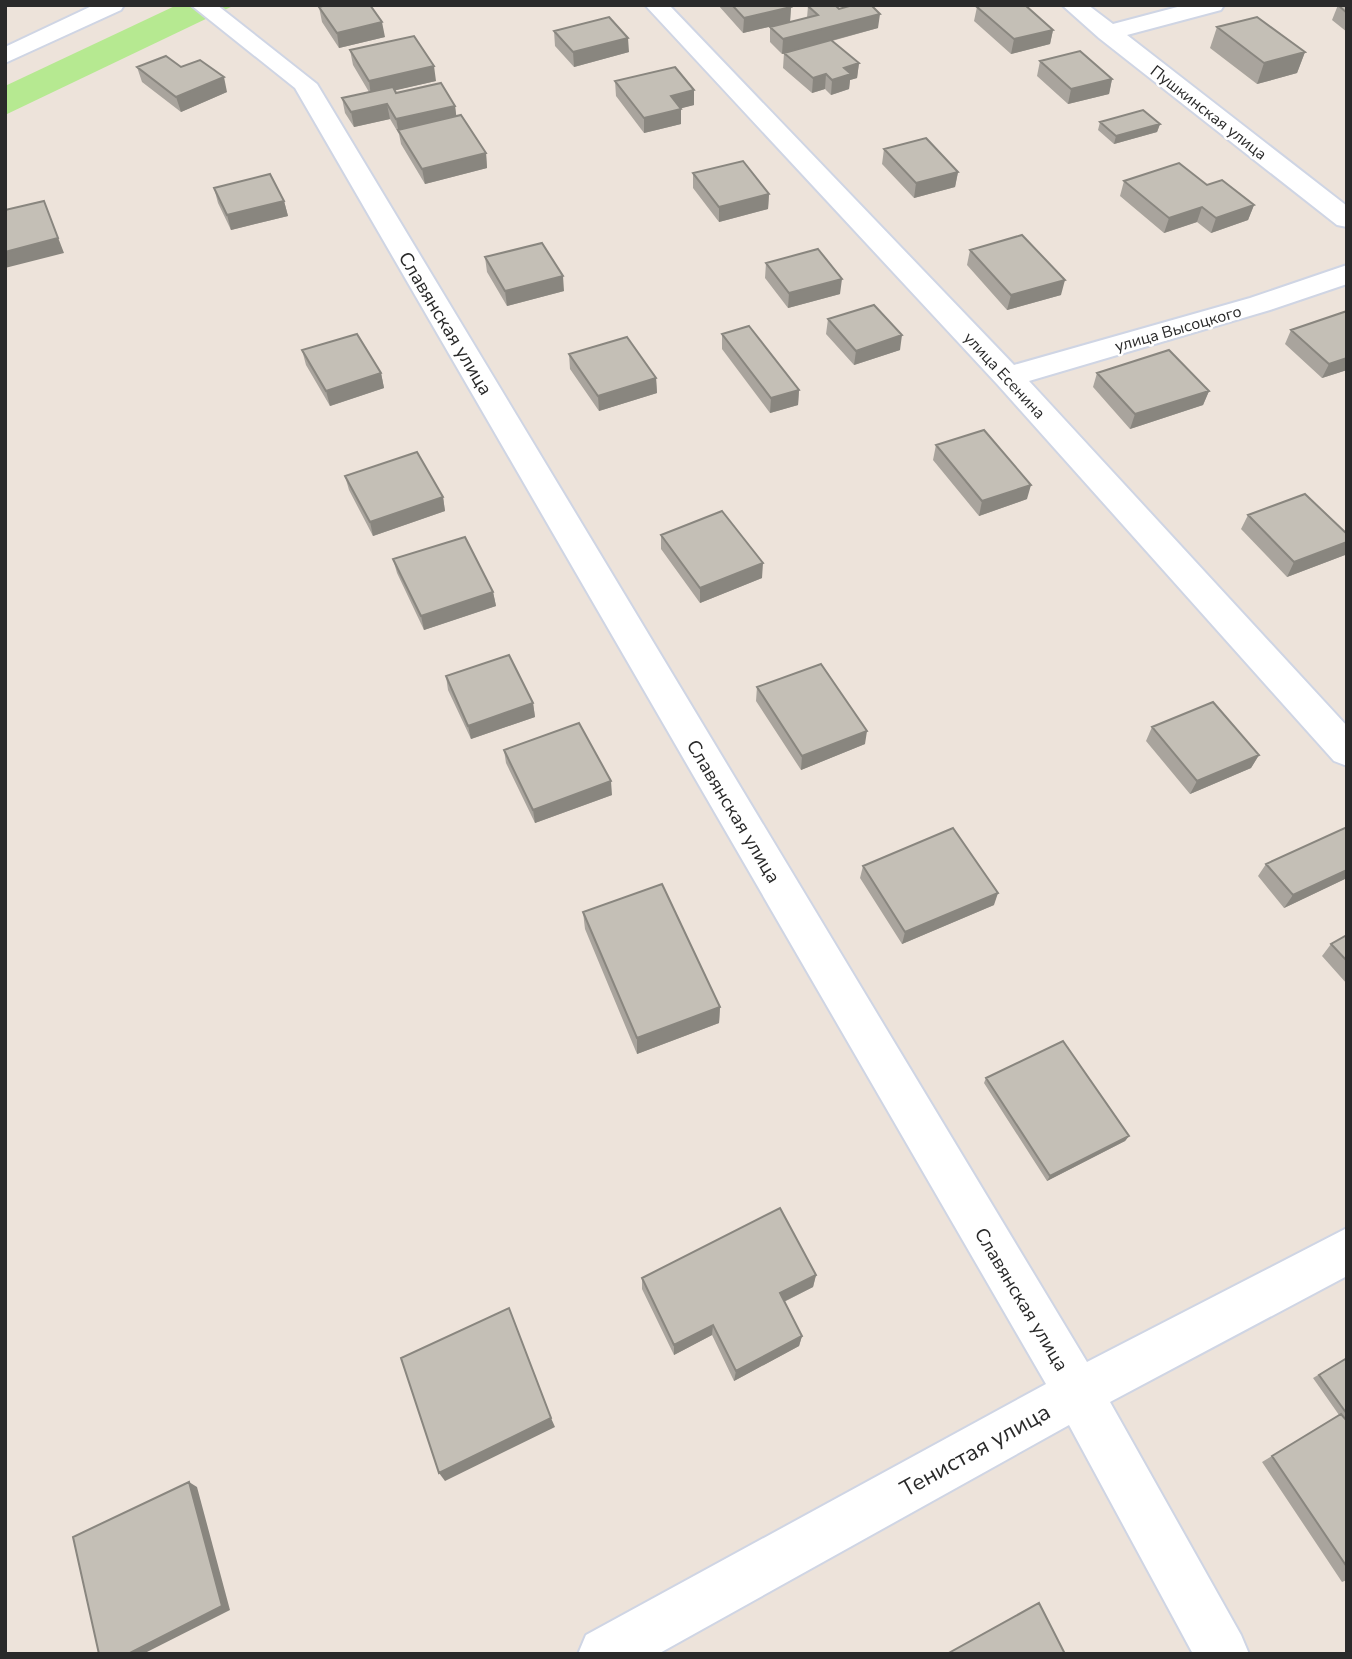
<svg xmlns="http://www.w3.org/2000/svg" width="1352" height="1659" font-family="'Nunito Sans',sans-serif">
<rect width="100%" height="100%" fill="#ede3da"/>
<!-- green -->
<path fill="#b6e991" d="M 177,5 L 235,5 L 5,115 L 5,86 Z"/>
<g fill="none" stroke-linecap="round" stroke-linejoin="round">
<defs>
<path id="minor" d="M 94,5 L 124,5 L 121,10 L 5,63 L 5,47 Z
M 191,5 L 217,5 L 317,84 L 1087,1362 L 1347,1228 L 1347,1276 L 1110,1402 L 1241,1635 L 1249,1654 L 1193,1654 L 1069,1425 L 658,1654 L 578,1654 L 586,1635 L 1046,1384 L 295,88 Z
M 645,5 L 669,5 L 1014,365 L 1250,298 L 1347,265 L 1347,284 L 1270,310 L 1029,381 L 1347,726 L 1347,766 L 1334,761 L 997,384 Z
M 1062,5 L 1088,5 L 1113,24 L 1185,5 L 1224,5 L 1221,10 L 1127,35 L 1347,206 L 1347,227 L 1337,225 L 1099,38 Z"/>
</defs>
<!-- minor casing -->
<use href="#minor" stroke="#cfd5e4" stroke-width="4"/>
<!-- minor -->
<use href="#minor" fill="#fff" fill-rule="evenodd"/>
</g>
<!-- wall -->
<path fill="#a9a49d" d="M 718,5 L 789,5 L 791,7 L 790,22 L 743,33 Z
M 1338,5 L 1347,5 L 1347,32 L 1332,20 Z
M 808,6 L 839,9 L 878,28 L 832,41 L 859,63 L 857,78 L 850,80 L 849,89 L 831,95 L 825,89 L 812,93 L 783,68 L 784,53 L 782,54 L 770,42 L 770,27 L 807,18 Z
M 319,7 L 385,37 L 339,48 L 322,22 Z
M 977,7 L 1053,30 L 1050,44 L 1011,54 L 974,21 Z
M 1217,27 L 1305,52 L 1297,73 L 1257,84 L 1210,48 Z
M 554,31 L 629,52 L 574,67 L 555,46 Z
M 350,50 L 436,81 L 395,90 L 396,93 L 455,106 L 456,116 L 486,153 L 487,168 L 425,184 L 401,144 L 399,134 L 390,119 L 354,127 L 345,113 L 342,98 L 369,92 L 353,65 Z
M 1040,61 L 1112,79 L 1109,94 L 1068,104 L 1037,76 Z
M 137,67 L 181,67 L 227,92 L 181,112 L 142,82 Z
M 615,81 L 694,90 L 694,105 L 681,108 L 681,124 L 644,133 L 616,96 Z
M 1100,122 L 1160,124 L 1157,132 L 1114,144 L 1098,130 Z
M 884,149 L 958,172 L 955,187 L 914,198 L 882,164 Z
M 693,173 L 769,194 L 768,209 L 719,222 L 693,188 Z
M 1124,181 L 1207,185 L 1254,205 L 1248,220 L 1211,233 L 1197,222 L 1164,233 L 1120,196 Z
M 214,188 L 284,201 L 288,216 L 231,230 L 218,203 Z
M 970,250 L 1061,295 L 1007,310 L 967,265 Z
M 485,257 L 564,291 L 507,306 L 487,272 Z
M 766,263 L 840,294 L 788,308 L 765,278 Z
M 1347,311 L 1347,370 L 1322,378 L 1285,344 L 1291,330 Z
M 828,319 L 900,350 L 854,365 L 826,334 Z
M 722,334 L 799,390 L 798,405 L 770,413 L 722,349 Z
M 302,350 L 381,373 L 384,388 L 330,406 L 306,365 Z
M 569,354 L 656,378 L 657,393 L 599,411 L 570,369 Z
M 1097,373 L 1209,391 L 1203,405 L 1130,429 L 1093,387 Z
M 936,445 L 1027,499 L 979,516 L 933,460 Z
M 345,476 L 443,497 L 445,511 L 373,536 L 349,490 Z
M 1248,515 L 1347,534 L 1347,551 L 1345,555 L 1287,577 L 1241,529 Z
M 661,535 L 762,578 L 700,603 L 661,549 Z
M 393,559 L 493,592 L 496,606 L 424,630 L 397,573 Z
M 446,676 L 533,703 L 535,717 L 471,739 L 448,690 Z
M 757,687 L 865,744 L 801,770 L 756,701 Z
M 1152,727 L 1259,755 L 1251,768 L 1190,794 L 1146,741 Z
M 504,750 L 612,795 L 535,823 L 506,763 Z
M 1347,827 L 1347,878 L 1284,908 L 1258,876 L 1266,864 Z
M 863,866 L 994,905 L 902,944 L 860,878 Z
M 583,912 L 720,1007 L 719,1023 L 637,1054 L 585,929 Z
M 1347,935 L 1347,984 L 1322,956 L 1331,944 Z
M 986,1078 L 1129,1136 L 1125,1141 L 1047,1181 L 984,1083 Z
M 816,1275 L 813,1287 L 784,1302 L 802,1336 L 799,1346 L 734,1381 L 712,1335 L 674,1355 L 642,1289 L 642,1278 Z
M 1347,1358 L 1347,1580 L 1342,1582 L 1262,1462 L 1339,1415 L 1313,1378 Z"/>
<!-- shaded-wall -->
<path fill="#89867f" d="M 791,7 L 790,22 L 743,33 L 744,18 Z
M 880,14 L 878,28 L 782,54 L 783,39 Z
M 382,22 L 385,37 L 339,48 L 337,33 Z
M 1053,30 L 1050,44 L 1011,54 L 1014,39 Z
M 628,38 L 629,52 L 574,67 L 573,52 Z
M 1305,52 L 1297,73 L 1257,84 L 1264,63 Z
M 859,63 L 857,78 L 850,80 L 849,89 L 831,95 L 832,80 L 844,68 Z
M 434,66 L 436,81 L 371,96 L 369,81 Z
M 826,74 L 825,89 L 812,93 L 813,78 Z
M 224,77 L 227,92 L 181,112 L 176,97 Z
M 1112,79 L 1109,94 L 1068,104 L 1071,89 Z
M 694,90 L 694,105 L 671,111 L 671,96 Z
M 387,104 L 390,119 L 354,127 L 351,112 Z
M 455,106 L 457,121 L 398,130 L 399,134 L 396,119 Z
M 681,109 L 681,124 L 644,133 L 644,118 Z
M 1160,124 L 1157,132 L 1114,144 L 1116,136 Z
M 486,153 L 487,168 L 425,184 L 422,169 Z
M 958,172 L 955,187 L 914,198 L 916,183 Z
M 769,194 L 768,209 L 719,222 L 719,207 Z
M 44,201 L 64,253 L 5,268 L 5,252 Z
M 284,201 L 288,216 L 231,230 L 227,215 Z
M 1254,205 L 1248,220 L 1211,233 L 1216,218 Z
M 1202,207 L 1197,222 L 1164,233 L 1169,218 Z
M 563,276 L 564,291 L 507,306 L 505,291 Z
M 842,279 L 840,294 L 788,308 L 789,293 Z
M 1065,280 L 1061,295 L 1007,310 L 1011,295 Z
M 902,335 L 900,350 L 854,365 L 856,351 Z
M 1347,358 L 1347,370 L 1322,378 L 1329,364 Z
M 381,373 L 384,388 L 330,406 L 326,391 Z
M 656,378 L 657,393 L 599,411 L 598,396 Z
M 799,390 L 798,405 L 770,413 L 771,398 Z
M 1209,391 L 1203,405 L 1130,429 L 1135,414 Z
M 1031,485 L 1027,499 L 979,516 L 982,501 Z
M 443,497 L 445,511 L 373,536 L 370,522 Z
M 1347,542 L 1347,551 L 1345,555 L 1287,577 L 1294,562 Z
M 763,563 L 762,578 L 700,603 L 700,588 Z
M 493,592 L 496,606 L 424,630 L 421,616 Z
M 533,703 L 535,717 L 471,739 L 468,726 Z
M 867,731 L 865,744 L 801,770 L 802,756 Z
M 1259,755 L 1251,768 L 1190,794 L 1197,781 Z
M 611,781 L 612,795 L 535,823 L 533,810 Z
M 1347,870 L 1347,878 L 1284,908 L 1293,895 Z
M 998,893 L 994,905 L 902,944 L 905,932 Z
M 720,1007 L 719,1023 L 637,1054 L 637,1038 Z
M 1129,1136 L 1125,1141 L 1047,1181 L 1050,1176 Z
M 816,1275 L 813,1287 L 777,1305 L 780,1293 Z
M 713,1325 L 712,1335 L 674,1355 L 674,1345 Z
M 802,1336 L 799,1346 L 734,1381 L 736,1371 Z
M 551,1418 L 555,1427 L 445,1481 L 439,1473 Z
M 189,1482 L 197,1487 L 230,1610 L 143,1654 L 128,1654 Z"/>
<!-- building -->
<path fill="#c4bfb6" stroke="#89867f" stroke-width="2" d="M 326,5 L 370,5 L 382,22 L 337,33 L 319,7 Z
M 732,5 L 789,5 L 791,7 L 744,18 Z
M 813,5 L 835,5 L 839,9 L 853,5 L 871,5 L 880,14 L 783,39 L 770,27 L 818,15 L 808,6 Z
M 982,5 L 1025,5 L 1053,30 L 1014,39 L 977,7 Z
M 1338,5 L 1347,5 L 1347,13 Z
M 609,17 L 628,38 L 573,52 L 554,31 Z
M 1257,17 L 1305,52 L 1264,63 L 1217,27 Z
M 414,36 L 434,66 L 369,81 L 350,50 Z
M 831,40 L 859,63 L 844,68 L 851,74 L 832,80 L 826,74 L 813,78 L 784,53 Z
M 1080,51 L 1112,79 L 1071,89 L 1040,61 Z
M 166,56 L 181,67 L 200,60 L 224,77 L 176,97 L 137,67 Z
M 675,67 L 694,90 L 671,96 L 681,109 L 644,118 L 615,81 Z
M 441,83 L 455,106 L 396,119 L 387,104 L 351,112 L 342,98 L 393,87 L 396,93 Z
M 1143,110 L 1160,124 L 1116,136 L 1100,122 Z
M 461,115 L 486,153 L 422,169 L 398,130 Z
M 926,138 L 958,172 L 916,183 L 884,149 Z
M 743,161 L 769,194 L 719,207 L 693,173 Z
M 1179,163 L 1207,185 L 1222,180 L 1254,205 L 1216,218 L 1202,207 L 1169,218 L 1124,181 Z
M 270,174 L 284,201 L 227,215 L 214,188 Z
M 44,201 L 58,238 L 5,252 L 5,210 Z
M 1022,235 L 1065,280 L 1011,295 L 970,250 Z
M 542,243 L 563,276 L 505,291 L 485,257 Z
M 818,249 L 842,279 L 789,293 L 766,263 Z
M 874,305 L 902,335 L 856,351 L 828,319 Z
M 1347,311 L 1347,358 L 1329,364 L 1291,330 Z
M 749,326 L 799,390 L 771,398 L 722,334 Z
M 357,334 L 381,373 L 326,391 L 302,350 Z
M 627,337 L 656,378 L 598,396 L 569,354 Z
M 1169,350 L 1209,391 L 1135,414 L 1097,373 Z
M 984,430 L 1031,485 L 982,501 L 936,445 Z
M 417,452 L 443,497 L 370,522 L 345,476 Z
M 1305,494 L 1347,534 L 1347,542 L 1294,562 L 1248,515 Z
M 722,511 L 763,563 L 700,588 L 661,535 Z
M 465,537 L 493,592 L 421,616 L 393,559 Z
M 509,655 L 533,703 L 468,726 L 446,676 Z
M 821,664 L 867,731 L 802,756 L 757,687 Z
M 1213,702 L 1259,755 L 1197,781 L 1152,727 Z
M 579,723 L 611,781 L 533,810 L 504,750 Z
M 1347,827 L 1347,870 L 1293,895 L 1266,864 Z
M 953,828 L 998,893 L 905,932 L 863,866 Z
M 662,884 L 720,1007 L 637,1038 L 583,912 Z
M 1347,935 L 1347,961 L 1331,944 Z
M 1063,1041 L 1129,1136 L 1050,1176 L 986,1078 Z
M 780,1208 L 816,1275 L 780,1293 L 802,1336 L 736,1371 L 713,1325 L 674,1345 L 642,1278 Z
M 509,1308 L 551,1418 L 439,1473 L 401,1358 Z
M 1347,1358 L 1347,1414 L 1319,1375 Z
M 1341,1414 L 1347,1421 L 1347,1567 L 1272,1456 Z
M 189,1482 L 222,1606 L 128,1654 L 99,1654 L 73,1537 Z
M 1039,1603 L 1065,1654 L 947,1654 Z"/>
<g text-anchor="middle" stroke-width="5" stroke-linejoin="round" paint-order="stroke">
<!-- far-street labels -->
<g font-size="16" fill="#2a2a2a" stroke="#fff">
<text transform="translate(1209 112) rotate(38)" y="6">Пушкинская улица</text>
<text transform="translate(1178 328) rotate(-16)" y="6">улица Высоцкого</text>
<text transform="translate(1005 375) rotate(47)" y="6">улица Есенина</text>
</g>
<!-- street labels -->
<g font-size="19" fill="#2a2a2a" stroke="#fff">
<text transform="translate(446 323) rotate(59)" y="7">Славянская улица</text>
<text transform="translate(734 811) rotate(59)" y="7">Славянская улица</text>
<text transform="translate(1022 1299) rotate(59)" y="7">Славянская улица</text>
</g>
<!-- near-street labels -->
<g font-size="23" fill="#2a2a2a" stroke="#fff">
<text transform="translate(975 1450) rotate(-29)" y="8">Тенистая улица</text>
</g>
</g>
<!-- border -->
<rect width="1352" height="1659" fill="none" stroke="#2a2a2a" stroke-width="14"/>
</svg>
